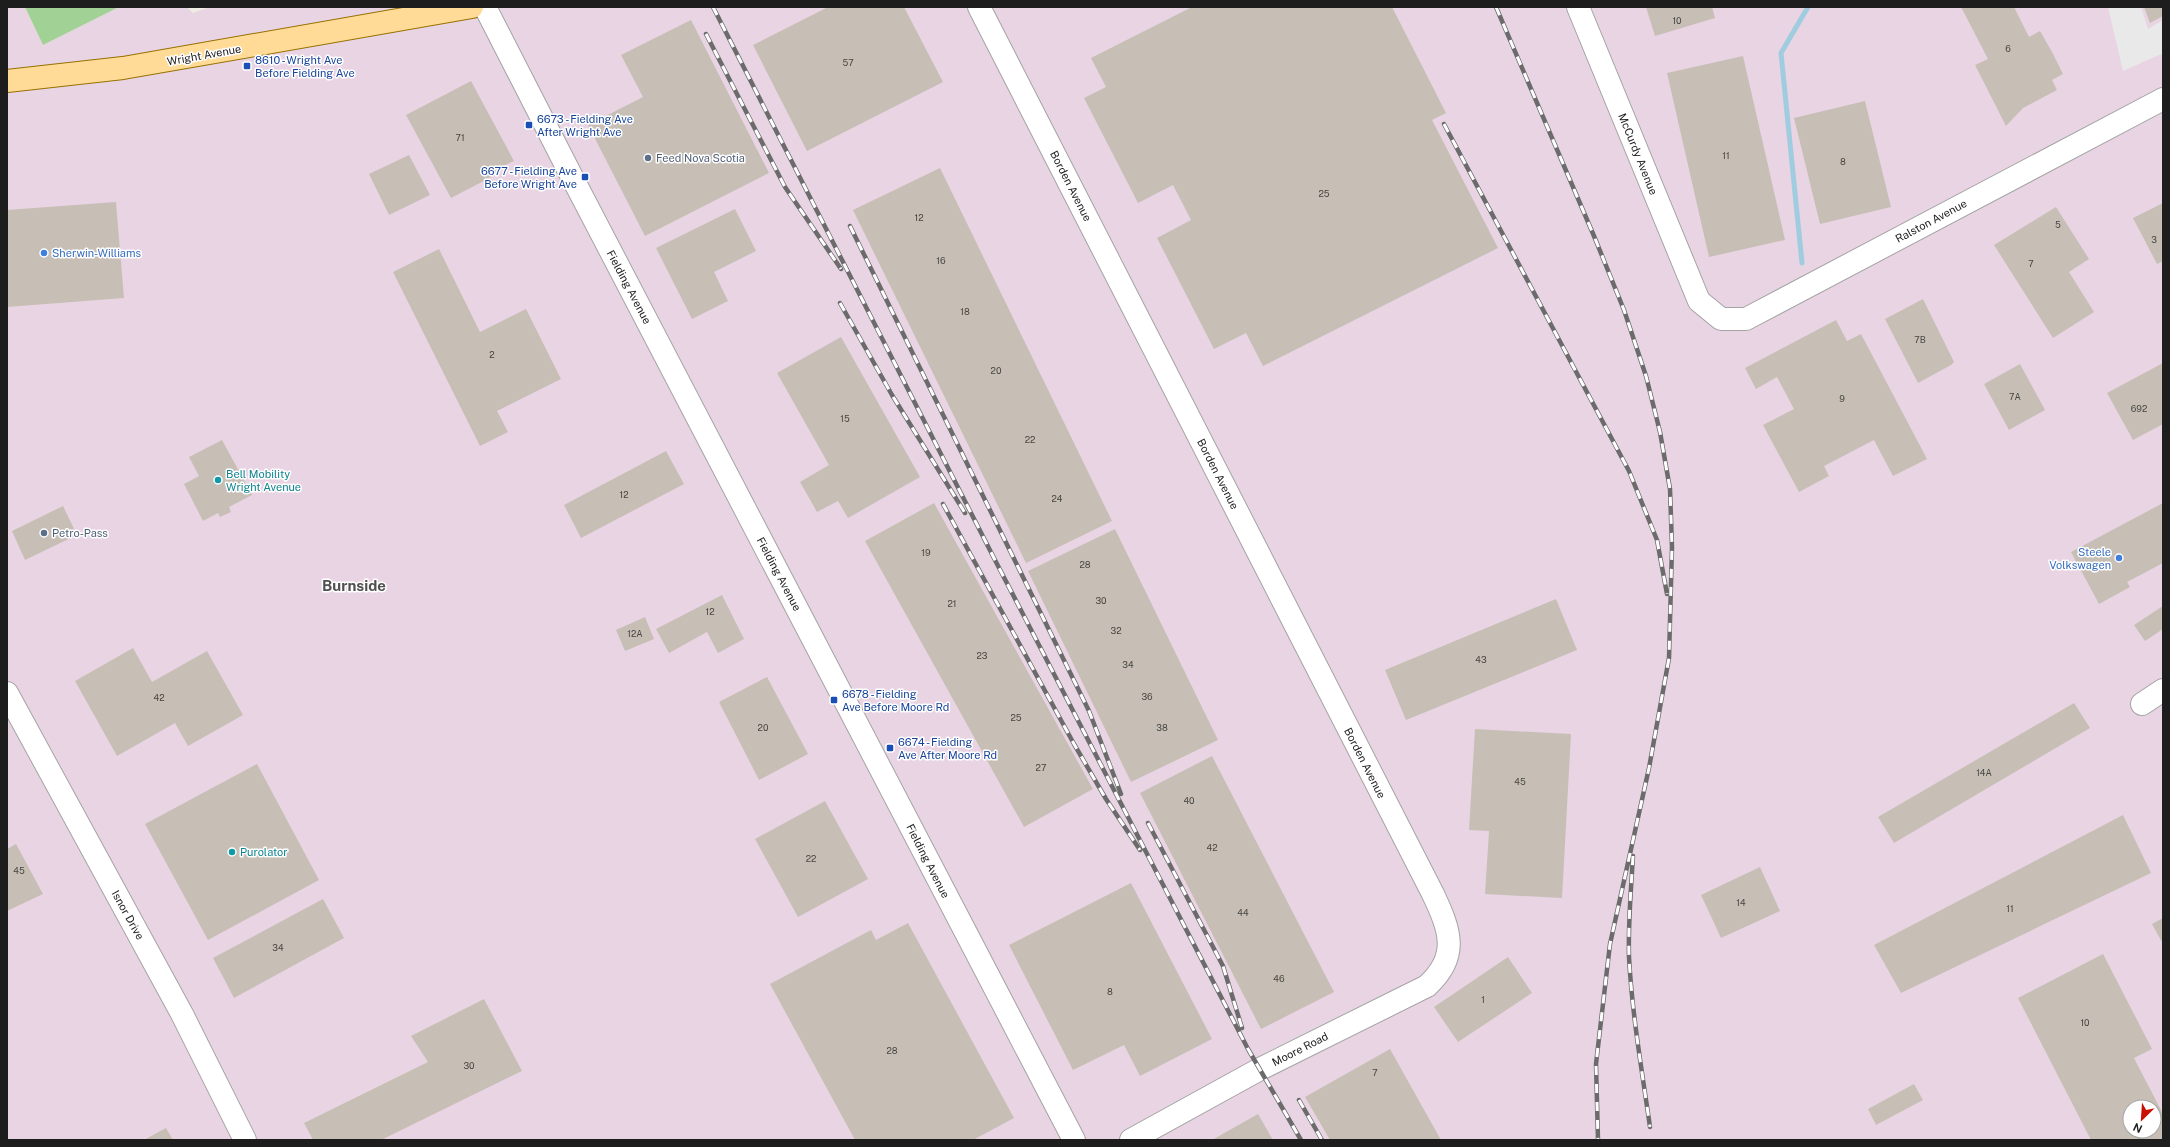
<svg xmlns="http://www.w3.org/2000/svg" width="2170" height="1147" font-family="'Public Sans',sans-serif">
<rect width="100%" height="100%" fill="#efece2"/>
<!-- industrial -->
<path fill="#e9d4e3" fill-rule="evenodd" d="M 7,7 L 25,7 L 43,45 L 119,7 L 187,7 L 193,13 L 210,7 L 2163,7 L 2163,1140 L 7,1140 ZM 2130,1107 L 2154,1107 L 2154,1131 L 2130,1131 Z"/>
<!-- forest -->
<path fill="#a1d195" d="M 25,7 L 119,7 L 43,45 Z"/>
<!-- parking -->
<path fill="#e9e9e9" d="M 2108,7 L 2141,7 L 2148,29 L 2163,20 L 2163,57 L 2161,54 L 2123,71 Z"/>
<g fill="none" stroke-linecap="round" stroke-linejoin="round">
<!-- stream -->
<path stroke="#a0cce0" stroke-width="5" d="M 1802,263 L 1781,53 L 1808,7"/>
</g>
<!-- building -->
<path fill="#c7bfb5" fill-rule="evenodd" d="M 828,7 L 904,7 L 943,82 L 807,151 L 753,45 Z
M 1192,7 L 1392,7 L 1446,113 L 1432,120 L 1498,248 L 1263,366 L 1246,333 L 1214,349 L 1157,238 L 1191,220 L 1173,185 L 1138,203 L 1084,98 L 1106,87 L 1091,58 Z
M 1646,7 L 1712,7 L 1715,18 L 1655,36 Z
M 1961,7 L 2014,7 L 2029,37 L 2040,31 L 2052,52 L 2063,74 L 2052,80 L 2057,90 L 2023,108 L 2006,126 L 1975,65 L 1988,59 Z
M 2144,7 L 2163,7 L 2163,16 L 2150,23 Z
M 691,20 L 769,173 L 645,236 L 588,125 L 643,97 L 621,55 Z
M 1743,56 L 1785,240 L 1709,257 L 1667,73 Z
M 471,81 L 514,161 L 497,169 L 499,173 L 451,198 L 406,115 Z
M 1865,101 L 1891,207 L 1820,224 L 1794,118 Z
M 409,155 L 430,195 L 389,215 L 369,174 Z
M 940,168 L 1112,521 L 1026,563 L 853,210 Z
M 116,202 L 124,298 L 7,307 L 7,210 Z
M 2163,203 L 2163,261 L 2157,264 L 2133,218 Z
M 2056,207 L 2089,259 L 2069,272 L 2094,312 L 2053,338 L 1994,245 Z
M 735,209 L 756,251 L 714,272 L 728,301 L 692,319 L 656,248 Z
M 439,249 L 480,332 L 526,309 L 561,379 L 497,411 L 508,432 L 480,446 L 393,272 Z
M 1923,299 L 1954,362 L 1951,365 L 1918,383 L 1885,319 Z
M 1836,320 L 1847,341 L 1861,334 L 1927,459 L 1893,476 L 1874,440 L 1824,466 L 1829,476 L 1799,492 L 1763,425 L 1794,409 L 1777,377 L 1756,389 L 1745,368 Z
M 841,337 L 920,477 L 848,518 L 838,501 L 817,512 L 800,482 L 829,465 L 777,373 Z
M 2163,363 L 2163,424 L 2133,440 L 2107,393 Z
M 2020,364 L 2045,410 L 2009,430 L 1984,384 Z
M 222,440 L 252,495 L 229,507 L 231,512 L 220,517 L 218,513 L 203,521 L 184,484 L 199,476 L 189,457 Z
M 666,451 L 684,484 L 581,538 L 564,505 Z
M 934,503 L 1093,789 L 1024,827 L 865,541 Z
M 2163,503 L 2163,563 L 2127,582 L 2130,587 L 2099,604 L 2071,552 Z
M 63,506 L 77,535 L 25,560 L 12,531 Z
M 1115,529 L 1218,740 L 1131,782 L 1028,571 Z
M 722,595 L 744,639 L 718,653 L 707,632 L 669,653 L 656,629 Z
M 1556,599 L 1577,650 L 1406,720 L 1385,670 Z
M 2163,606 L 2163,629 L 2145,641 L 2134,625 Z
M 645,617 L 654,639 L 625,651 L 616,630 Z
M 133,648 L 152,682 L 207,651 L 243,715 L 188,746 L 175,723 L 117,756 L 75,681 Z
M 767,677 L 808,754 L 759,780 L 719,702 Z
M 2074,703 L 2090,728 L 1894,843 L 1878,817 Z
M 1475,729 L 1571,734 L 1562,898 L 1485,894 L 1489,831 L 1469,830 Z
M 1212,756 L 1334,992 L 1261,1029 L 1140,793 Z
M 257,764 L 319,880 L 208,940 L 145,824 Z
M 825,801 L 868,879 L 798,917 L 755,839 Z
M 2123,815 L 2151,873 L 1901,993 L 1874,945 Z
M 16,844 L 43,894 L 7,911 L 7,849 Z
M 1760,867 L 1780,911 L 1721,938 L 1701,895 Z
M 1131,883 L 1212,1039 L 1140,1076 L 1124,1045 L 1073,1070 L 1009,945 Z
M 323,899 L 344,938 L 234,998 L 213,958 Z
M 2163,918 L 2163,944 L 2152,924 Z
M 908,923 L 1014,1118 L 973,1140 L 855,1140 L 770,984 L 871,930 L 876,940 Z
M 2103,954 L 2152,1049 L 2134,1058 L 2163,1114 L 2163,1140 L 2091,1140 L 2018,998 ZM 2130,1107 L 2154,1107 L 2154,1131 L 2130,1131 Z
M 1508,957 L 1532,993 L 1458,1042 L 1434,1007 Z
M 484,999 L 522,1071 L 381,1140 L 313,1140 L 304,1123 L 428,1062 L 411,1036 Z
M 1390,1049 L 1441,1140 L 1330,1140 L 1305,1097 Z
M 1914,1084 L 1923,1100 L 1876,1125 L 1868,1109 Z
M 1258,1114 L 1273,1140 L 1212,1140 Z
M 166,1128 L 173,1140 L 144,1140 Z"/>
<g fill="none" stroke-linecap="round" stroke-linejoin="round">
<defs>
<path id="minor" d="M 485,7 L 573,179 L 1074,1140
M 979,7 L 1433,894 C 1450,930 1460,956 1427,986 L 1260,1069 L 1131,1140
M 1578,7 L 1699,301 L 1721,319 L 1746,319 L 2163,99
M 7,693 L 182,1014 L 245,1140
M 2142,704 L 2163,690"/>
<path id="major" d="M 7,81 L 123,68 L 472,7"/>
</defs>
<!-- minor casing -->
<use href="#minor" stroke="#a4a4a4" stroke-width="24"/>
<!-- major casing -->
<use href="#major" stroke="#967100" stroke-width="24"/>
<!-- minor -->
<use href="#minor" stroke="#fff" stroke-width="22"/>
<!-- major -->
<use href="#major" stroke="#ffdb97" stroke-width="22"/>
<defs>
<path id="rail" d="M 713,7 L 996,562 L 1248,1049 L 1301,1140
M 1496,7 L 1594,236 L 1624,310 L 1646,376 L 1660,432 L 1670,489 L 1672,547 L 1669,658 L 1649,768 L 1610,944 L 1596,1064 L 1598,1140
M 706,34 L 785,187 L 841,269
M 1444,124 L 1629,471 L 1657,540 L 1667,594
M 850,226 L 1089,711 L 1121,794
M 840,303 L 892,395 L 965,513
M 943,504 L 1074,744 L 1106,799 L 1140,850
M 1148,823 L 1223,966 L 1242,1028
M 1633,856 C 1631,890 1628,923 1629,957 C 1632,1014 1642,1071 1650,1127
M 1299,1100 L 1322,1140"/>
</defs>
<!-- rail casing -->
<use href="#rail" stroke="#6b6b6b" stroke-width="4.5"/>
<!-- rail -->
<use href="#rail" stroke="#fff" stroke-width="3" stroke-dasharray="9" stroke-linecap="butt"/>
</g>
<!-- markers -->
<g fill="#1a4fb4" stroke="#fff" stroke-width="1.5">
<rect x="243" y="62" width="8" height="8" rx="2"/>
<rect x="525" y="121" width="8" height="8" rx="2"/>
<rect x="581" y="173" width="8" height="8" rx="2"/>
<rect x="830" y="696" width="8" height="8" rx="2"/>
<rect x="886" y="744" width="8" height="8" rx="2"/>
</g>
<g fill="#5c6f8a" stroke="#fff" stroke-width="1.5">
<circle cx="648" cy="158" r="4"/>
<circle cx="44" cy="533" r="4"/>
</g>
<g fill="#3f7fe0" stroke="#fff" stroke-width="1.5">
<circle cx="44" cy="253" r="4"/>
<circle cx="2119" cy="558" r="4"/>
</g>
<g fill="#0f9aa8" stroke="#fff" stroke-width="1.5">
<circle cx="218" cy="480" r="4"/>
<circle cx="232" cy="852" r="4"/>
</g>
<g text-anchor="middle" stroke-width="3" stroke-linejoin="round" paint-order="stroke">
<!-- number labels -->
<g font-size="9" fill="#484643">
<text x="1677" y="24">10</text>
<text x="2008" y="52">6</text>
<text x="848" y="66">57</text>
<text x="460" y="141">71</text>
<text x="1726" y="159">11</text>
<text x="1843" y="165">8</text>
<text x="1324" y="197">25</text>
<text x="919" y="221">12</text>
<text x="2058" y="228">5</text>
<text x="2154" y="243">3</text>
<text x="941" y="264">16</text>
<text x="2031" y="267">7</text>
<text x="965" y="315">18</text>
<text x="1920" y="343">7B</text>
<text x="492" y="358">2</text>
<text x="996" y="374">20</text>
<text x="2015" y="400">7A</text>
<text x="1842" y="402">9</text>
<text x="2139" y="412">692</text>
<text x="845" y="422">15</text>
<text x="1030" y="443">22</text>
<text x="624" y="498">12</text>
<text x="1057" y="502">24</text>
<text x="926" y="556">19</text>
<text x="1085" y="568">28</text>
<text x="1101" y="604">30</text>
<text x="952" y="607">21</text>
<text x="710" y="615">12</text>
<text x="1116" y="634">32</text>
<text x="635" y="637">12A</text>
<text x="982" y="659">23</text>
<text x="1481" y="663">43</text>
<text x="1128" y="668">34</text>
<text x="1147" y="700">36</text>
<text x="159" y="701">42</text>
<text x="1016" y="721">25</text>
<text x="763" y="731">20</text>
<text x="1162" y="731">38</text>
<text x="1041" y="771">27</text>
<text x="1984" y="776">14A</text>
<text x="1520" y="785">45</text>
<text x="1189" y="804">40</text>
<text x="1212" y="851">42</text>
<text x="811" y="862">22</text>
<text x="19" y="874">45</text>
<text x="1741" y="906">14</text>
<text x="2010" y="912">11</text>
<text x="1243" y="916">44</text>
<text x="278" y="951">34</text>
<text x="1279" y="982">46</text>
<text x="1110" y="995">8</text>
<text x="1483" y="1003">1</text>
<text x="2085" y="1026">10</text>
<text x="892" y="1054">28</text>
<text x="469" y="1069">30</text>
<text x="1375" y="1076">7</text>
</g>
<!-- street labels -->
<g font-size="11" fill="#1d1d1d" stroke="#fff">
<text transform="translate(204 55) rotate(-10)" y="4">Wright Avenue</text>
<text transform="translate(1638 154) rotate(68)" y="4">McCurdy Avenue</text>
<text transform="translate(1071 186) rotate(63)" y="4">Borden Avenue</text>
<text transform="translate(1931 221) rotate(-28)" y="4">Ralston Avenue</text>
<text transform="translate(629 287) rotate(62)" y="4">Fielding Avenue</text>
<text transform="translate(1218 474) rotate(63)" y="4">Borden Avenue</text>
<text transform="translate(779 574) rotate(62)" y="4">Fielding Avenue</text>
<text transform="translate(1365 763) rotate(63)" y="4">Borden Avenue</text>
<text transform="translate(928 861) rotate(63)" y="4">Fielding Avenue</text>
<text transform="translate(128 915) rotate(61)" y="4">Isnor Drive</text>
<text transform="translate(1300 1049) rotate(-27)" y="4">Moore Road</text>
</g>
<!-- transit labels -->
<g font-size="11" fill="#164399" stroke="#fff" text-anchor="start">
<text x="255" y="64">8610 - Wright Ave<tspan x="255" dy="13">Before Fielding Ave</tspan></text>
<text x="537" y="123">6673 - Fielding Ave<tspan x="537" dy="13">After Wright Ave</tspan></text>
<text x="577" y="175" text-anchor="end">6677 - Fielding Ave<tspan x="577" dy="13">Before Wright Ave</tspan></text>
<text x="842" y="698">6678 - Fielding<tspan x="842" dy="13">Ave Before Moore Rd</tspan></text>
<text x="898" y="746">6674 - Fielding<tspan x="898" dy="13">Ave After Moore Rd</tspan></text>
</g>
<!-- service labels -->
<g font-size="11" fill="#4e5e75" stroke="#fff" text-anchor="start">
<text x="656" y="162">Feed Nova Scotia</text>
<text x="52" y="537">Petro-Pass</text>
</g>
<!-- shop labels -->
<g font-size="11" fill="#366cbe" stroke="#fff" text-anchor="start">
<text x="52" y="257">Sherwin-Williams</text>
<text x="2111" y="556" text-anchor="end">Steele<tspan x="2111" dy="13">Volkswagen</tspan></text>
</g>
<!-- culture labels -->
<g font-size="11" fill="#0d838f" stroke="#fff" text-anchor="start">
<text x="226" y="478">Bell Mobility<tspan x="226" dy="13">Wright Avenue</tspan></text>
<text x="240" y="856">Purolator</text>
</g>
<!-- district labels -->
<g font-size="15" font-weight="bold" fill="#505050" stroke="#fff">
<text x="354" y="591">Burnside</text>
</g>
</g>
<!-- border -->
<rect width="2170" height="1147" fill="none" stroke="#1d1d1d" stroke-width="16"/>
<!-- north arrow -->
<g transform="translate(2142 1119) rotate(205)"><circle r="19" fill="#ffffff" stroke="#a5a5a5"/>
<path d="M0-3L7 15L0 10L-7 15Z" fill="#ca1100"/>
<text y="-6" font-size="11" font-weight="bold" text-anchor="middle" fill="#1d1d1d">N</text>
</g>
</svg>
